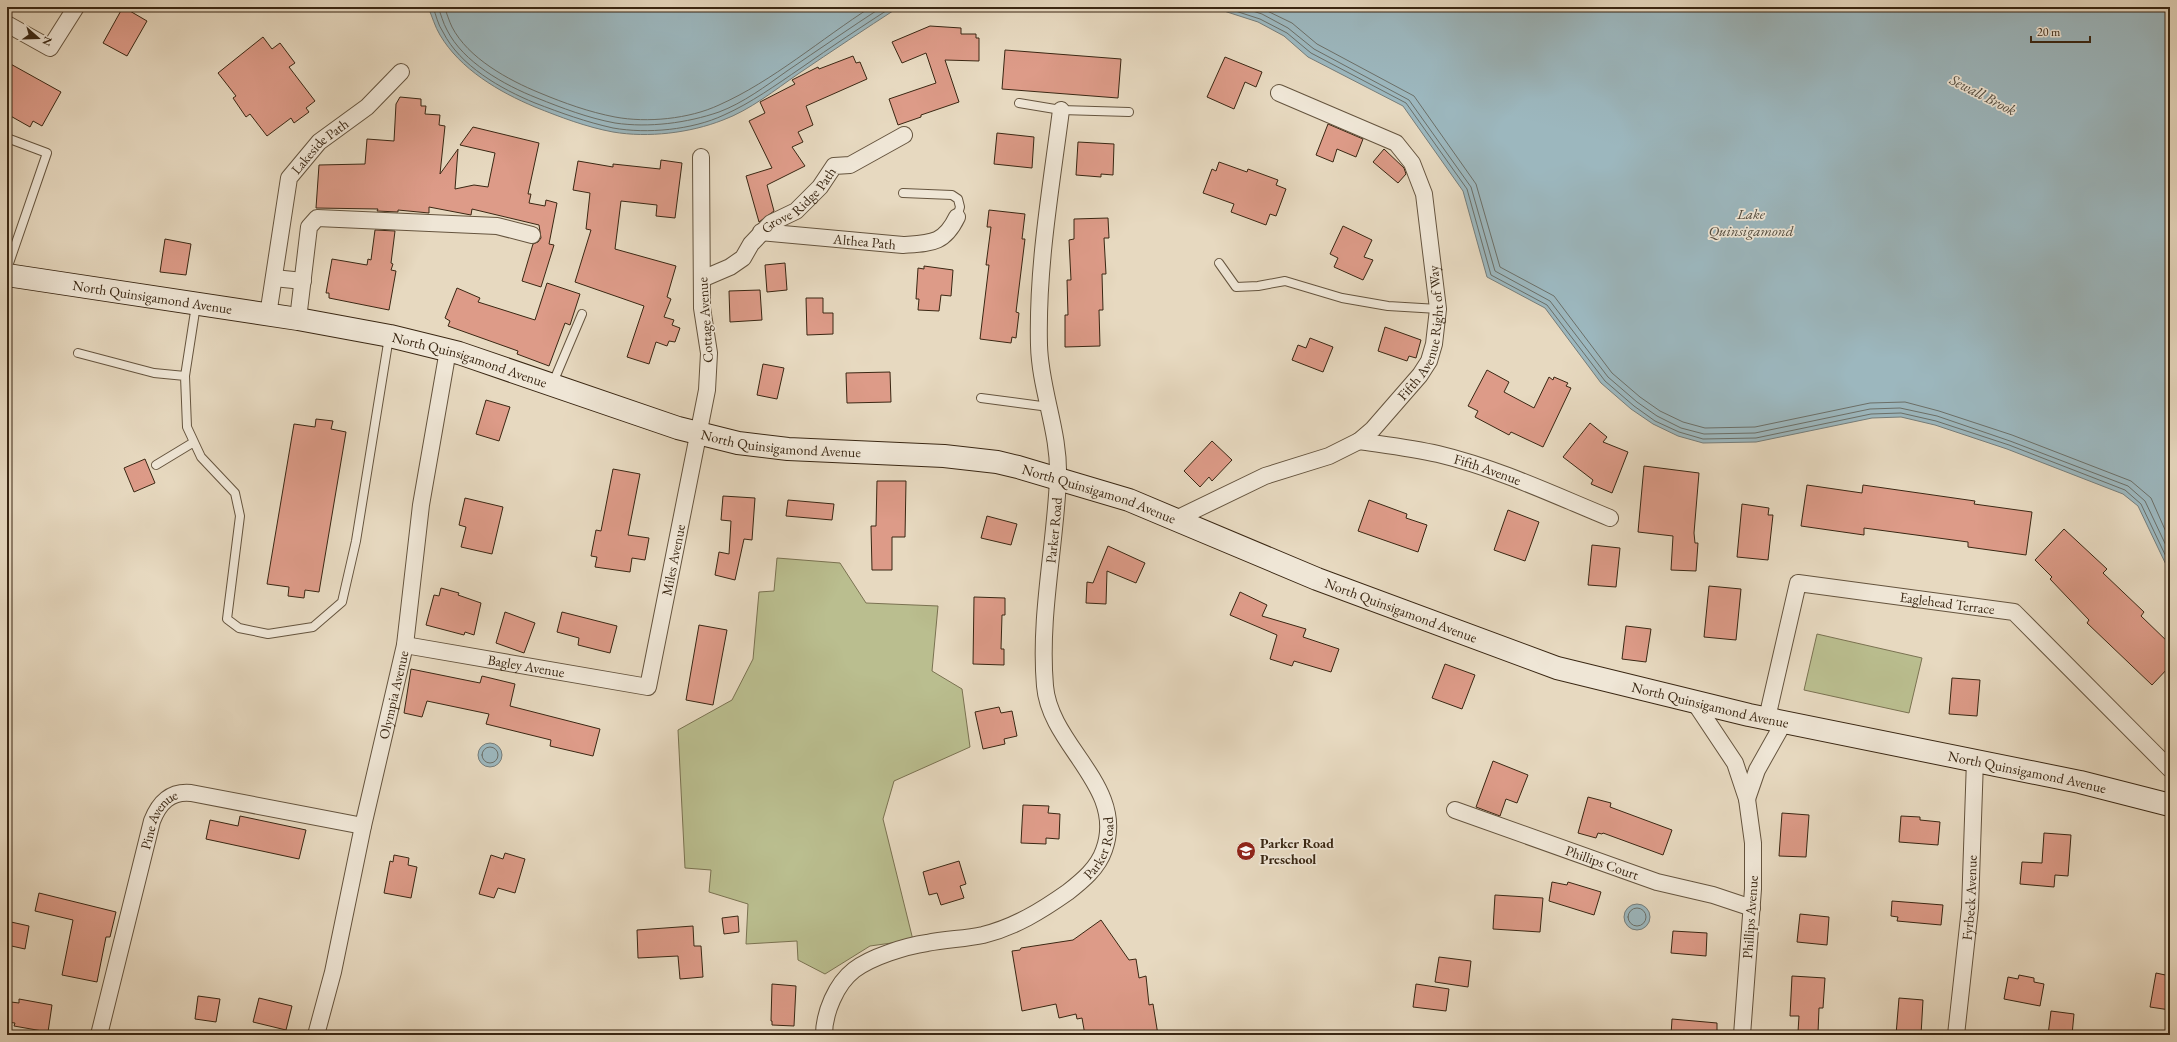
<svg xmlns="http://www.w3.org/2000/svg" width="2177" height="1042" font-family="'EB Garamond',serif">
<rect width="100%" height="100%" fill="#e7d9c0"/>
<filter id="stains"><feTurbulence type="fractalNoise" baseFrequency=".005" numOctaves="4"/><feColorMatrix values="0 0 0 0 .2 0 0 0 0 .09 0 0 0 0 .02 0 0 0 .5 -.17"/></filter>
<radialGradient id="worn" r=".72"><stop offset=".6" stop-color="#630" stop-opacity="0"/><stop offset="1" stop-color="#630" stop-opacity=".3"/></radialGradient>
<!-- green -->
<path fill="#babe8f" stroke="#7a7251" d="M 777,558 L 840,563 L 866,603 L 938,606 L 932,671 L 962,689 L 970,747 L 894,781 L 883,819 L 913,940 L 870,946 L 825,974 L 798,960 L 797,941 L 746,944 L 748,904 L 709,892 L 711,870 L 685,868 L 678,730 L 732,700 L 753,659 L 759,592 L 774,591 Z
M 1817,634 L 1922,658 L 1909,713 L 1804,690 Z"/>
<!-- water -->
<path fill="#9cb7be" stroke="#757d7a" d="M 428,7 L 899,7 C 865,29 832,51 798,74 C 775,90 750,110 723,120 C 690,133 648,138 613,132 C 586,127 560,117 535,107 C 499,92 460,69 440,35 C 435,27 432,16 428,7 Z
M 1203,7 L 2170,7 L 2170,573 L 2138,506 L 2123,494 L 2007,449 L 1935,425 L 1901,417 L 1872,418 L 1756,442 L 1703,443 L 1678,436 L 1653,424 L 1631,409 L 1601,383 L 1545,308 L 1487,277 L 1463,191 L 1403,106 L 1308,57 L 1284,36 L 1258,22 L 1224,11 Z
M478 755a12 12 0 1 1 24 0a12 12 0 1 1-24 0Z
M1624 917a13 13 0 1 1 26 0a13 13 0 1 1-26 0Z"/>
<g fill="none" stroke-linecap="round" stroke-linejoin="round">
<!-- shore -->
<path stroke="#6b6f68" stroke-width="1" d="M 433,7 C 436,15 438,25 443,32 C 460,66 501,89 535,103 C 561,113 586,122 613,128 C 647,134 692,130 724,115 C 751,103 776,85 801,68 C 831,47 861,27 892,7
M 438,7 C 441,14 443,23 447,30 C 463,62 504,85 537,98 C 562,108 588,118 615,123 C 649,128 687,123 719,112 C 743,103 766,86 787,71 C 818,50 850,28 882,7
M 444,7 C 447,13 449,21 452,27 C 468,58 508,80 540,93 C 564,103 589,112 615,117 C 647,123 689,119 719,105 C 773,81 821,39 871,7
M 1223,7 L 1260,19 L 1287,33 L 1311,53 L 1406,103 L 1467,189 L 1491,275 L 1547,305 L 1605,381 L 1634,406 L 1655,421 L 1679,432 L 1703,439 L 1756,438 L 1871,414 L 1901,413 L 1936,421 L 2009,445 L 2125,490 L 2141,504 L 2170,565
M 1240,7 L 1262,14 L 1288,28 L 1314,49 L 1409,100 L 1471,187 L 1495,271 L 1550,301 L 1608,377 L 1637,402 L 1657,416 L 1681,428 L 1704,434 L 1755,433 L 1870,409 L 1900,408 L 1937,416 L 2010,441 L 2128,486 L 2145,501 L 2170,554
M 1259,7 L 1292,23 L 1317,44 L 1414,96 L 1476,184 L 1500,267 L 1554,296 L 1612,373 L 1640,397 L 1660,411 L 1683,422 L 1705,428 L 1755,427 L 1870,403 L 1905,402 L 1939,411 L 2012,435 L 2131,481 L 2151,498 L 2170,541
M482 755a8 8 0 1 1 16 0a8 8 0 1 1-16 0Z
M1628 917a9 9 0 1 1 18 0a9 9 0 1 1-18 0Z"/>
</g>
<!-- building -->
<path fill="#dd9b88" stroke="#3a2713" d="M 123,7 L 147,21 L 127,56 L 103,43 Z
M 930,26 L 961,28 L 961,34 L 976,34 L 976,38 L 979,38 L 979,61 L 945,60 L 959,102 L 921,115 L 921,117 L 898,125 L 889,99 L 936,83 L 926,53 L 902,63 L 892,42 Z
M 263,37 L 272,49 L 280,43 L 295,63 L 289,67 L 315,101 L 306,108 L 309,112 L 294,123 L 291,118 L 267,136 L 250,114 L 246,117 L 233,98 L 236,96 L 218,73 Z
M 1005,50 L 1121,59 L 1118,98 L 1002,89 Z
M 853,56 L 856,63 L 860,62 L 867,79 L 806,106 L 813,125 L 798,132 L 803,142 L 792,147 L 805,166 L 767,185 L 774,211 L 759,222 L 746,176 L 772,168 L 749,121 L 765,113 L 760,102 L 795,84 L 792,80 L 818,67 L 819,69 Z
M 1225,57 L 1262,72 L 1256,87 L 1245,82 L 1234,109 L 1207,97 Z
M 7,62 L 61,92 L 42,126 L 33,121 L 30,127 L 7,114 Z
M 400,97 L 421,99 L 421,106 L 426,106 L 425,114 L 440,115 L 439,125 L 445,126 L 440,174 L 458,149 L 455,189 L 474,185 L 488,187 L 495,153 L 460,145 L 473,127 L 539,143 L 528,194 L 531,194 L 529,203 L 545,206 L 546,200 L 557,203 L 549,244 L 554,245 L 541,287 L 522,281 L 533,244 L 538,242 L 541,238 L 539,225 L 472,209 L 471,215 L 429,207 L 429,213 L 398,210 L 398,212 L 377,211 L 378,209 L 316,208 L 319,165 L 365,164 L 367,139 L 394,141 L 396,104 Z
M 1328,124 L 1363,139 L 1356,157 L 1337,149 L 1333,162 L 1316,155 Z
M 997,133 L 1034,137 L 1032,168 L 994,164 Z
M 1078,142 L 1114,144 L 1113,175 L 1101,174 L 1101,177 L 1076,175 Z
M 1384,149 L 1404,168 L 1406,174 L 1398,183 L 1373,162 Z
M 661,160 L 682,163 L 675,218 L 656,216 L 657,205 L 621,201 L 615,249 L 676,266 L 667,297 L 671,299 L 664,317 L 674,320 L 672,325 L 680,328 L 675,342 L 669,341 L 667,346 L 656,342 L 649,364 L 627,357 L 644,306 L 575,282 L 591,230 L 586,229 L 590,193 L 573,190 L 578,161 L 613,167 L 613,164 L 660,169 Z
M 1219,162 L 1247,172 L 1248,169 L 1278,180 L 1276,185 L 1286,189 L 1276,216 L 1270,214 L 1266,225 L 1231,212 L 1234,204 L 1203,193 L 1212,169 L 1216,171 Z
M 989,210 L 1025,214 L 1022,239 L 1025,239 L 1016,312 L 1019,313 L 1016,338 L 1012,337 L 1011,343 L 980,339 L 989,265 L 986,265 L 991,227 L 987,227 Z
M 1108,218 L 1109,238 L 1104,238 L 1106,274 L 1102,274 L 1103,310 L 1099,310 L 1100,346 L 1065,347 L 1065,315 L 1068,315 L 1067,280 L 1071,280 L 1069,240 L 1074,239 L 1074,219 Z
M 1343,226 L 1372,240 L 1364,257 L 1373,260 L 1363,280 L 1334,267 L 1338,258 L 1330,254 Z
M 375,230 L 395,231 L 391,263 L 393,264 L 391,270 L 396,271 L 389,310 L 329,298 L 329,293 L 326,293 L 332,259 L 367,265 L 368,259 L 371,260 Z
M 165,239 L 191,244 L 186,275 L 160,272 Z
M 785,263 L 787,290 L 767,292 L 765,265 Z
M 924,266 L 953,270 L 951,296 L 941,295 L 939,311 L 918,310 L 919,299 L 916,299 L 918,268 L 924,269 Z
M 547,283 L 580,294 L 570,325 L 565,323 L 549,366 L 517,354 L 518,351 L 448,326 L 450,321 L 445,318 L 457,288 L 480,298 L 478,302 L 535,320 Z
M 760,290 L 762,320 L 730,322 L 729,291 Z
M 806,298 L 823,298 L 823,313 L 833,313 L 833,334 L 807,335 Z
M 1385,327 L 1421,340 L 1416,358 L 1409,356 L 1407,361 L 1378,351 Z
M 1310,338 L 1333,347 L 1323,372 L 1292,360 L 1298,345 L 1306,348 Z
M 763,364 L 784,368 L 777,399 L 757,395 Z
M 1487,370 L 1509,382 L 1504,392 L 1534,408 L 1549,377 L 1553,380 L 1554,377 L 1568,383 L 1566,386 L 1571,388 L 1543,447 L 1511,432 L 1509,435 L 1475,417 L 1478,411 L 1468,406 Z
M 890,372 L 891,402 L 847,403 L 846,373 Z
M 486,400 L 510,407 L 499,441 L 476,434 Z
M 316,419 L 333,421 L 331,429 L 346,432 L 319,592 L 305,590 L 304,598 L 288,596 L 289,587 L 267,584 L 294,424 L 315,427 Z
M 1590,423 L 1607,437 L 1603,442 L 1628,452 L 1612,493 L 1591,484 L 1593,480 L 1563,457 Z
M 1212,441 L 1232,460 L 1212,481 L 1209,477 L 1200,487 L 1184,471 Z
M 145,459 L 155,483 L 134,492 L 124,468 Z
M 1644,466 L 1699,473 L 1694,533 L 1695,543 L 1698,543 L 1696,571 L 1671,570 L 1673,536 L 1638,532 Z
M 613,469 L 640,474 L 628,535 L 649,538 L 645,560 L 632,558 L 630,572 L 595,567 L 597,557 L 591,556 L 596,530 L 601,531 Z
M 877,481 L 906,481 L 905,537 L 892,537 L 892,570 L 872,570 L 871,526 L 876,526 Z
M 1807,485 L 1862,493 L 1863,485 L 1975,501 L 1974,504 L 2032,512 L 2026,555 L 1968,547 L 1968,542 L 1864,528 L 1864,535 L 1801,526 Z
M 723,496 L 755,498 L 752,540 L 744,539 L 735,580 L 715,575 L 719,552 L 729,554 L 731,521 L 721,520 Z
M 465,498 L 503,507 L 492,554 L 461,547 L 466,527 L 459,525 Z
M 788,500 L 834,504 L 832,520 L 786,516 Z
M 1369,500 L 1407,514 L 1406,518 L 1427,525 L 1418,552 L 1358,531 Z
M 1742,504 L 1769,508 L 1768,515 L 1773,515 L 1768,560 L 1737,557 Z
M 1508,510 L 1539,522 L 1525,561 L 1494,550 Z
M 987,516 L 1017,524 L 1011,545 L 981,538 Z
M 2064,529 L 2107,569 L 2103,573 L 2144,612 L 2141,616 L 2170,644 L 2170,666 L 2152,685 L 2087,623 L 2089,620 L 2050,579 L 2052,577 L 2035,560 Z
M 1592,545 L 1620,548 L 1616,587 L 1588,585 Z
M 1108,546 L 1145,563 L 1136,583 L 1107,571 L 1106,604 L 1086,603 L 1087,582 L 1093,583 Z
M 1709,586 L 1741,589 L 1736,640 L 1704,637 Z
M 441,588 L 459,593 L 458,595 L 481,603 L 474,635 L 465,632 L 464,635 L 426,625 L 434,595 L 439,596 Z
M 1240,592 L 1267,605 L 1262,616 L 1306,629 L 1303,637 L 1339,649 L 1331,672 L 1294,661 L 1292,666 L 1270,659 L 1277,635 L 1230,615 Z
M 974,597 L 1005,598 L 1005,615 L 1002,615 L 1001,649 L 1004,649 L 1004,665 L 973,664 Z
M 505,612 L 535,623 L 524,653 L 496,643 Z
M 562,612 L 617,626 L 610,653 L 578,645 L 579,638 L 557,632 Z
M 699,625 L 727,630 L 713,705 L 686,700 Z
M 1626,626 L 1651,629 L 1646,662 L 1622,659 Z
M 1445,664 L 1475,675 L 1462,709 L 1432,698 Z
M 411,669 L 480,683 L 482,676 L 515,684 L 510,706 L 600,729 L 593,756 L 550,746 L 551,740 L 486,724 L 489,714 L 427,701 L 422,717 L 404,713 Z
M 1952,678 L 1980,680 L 1977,716 L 1949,714 Z
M 999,707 L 1001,713 L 1012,711 L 1017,736 L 1004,739 L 1005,744 L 983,749 L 975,712 Z
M 1493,761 L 1528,775 L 1517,803 L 1506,799 L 1500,816 L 1476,807 Z
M 1588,797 L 1611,803 L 1610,807 L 1672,830 L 1663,855 L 1603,833 L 1602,834 L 1598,833 L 1596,838 L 1578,833 Z
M 1023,805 L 1049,806 L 1048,813 L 1060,814 L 1059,839 L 1046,838 L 1046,844 L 1021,843 Z
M 1782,813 L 1809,815 L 1806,857 L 1779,856 Z
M 240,816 L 306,830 L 299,859 L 206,839 L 210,820 L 238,826 Z
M 1901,816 L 1920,817 L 1920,820 L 1940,822 L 1938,845 L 1899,842 Z
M 2044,833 L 2071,835 L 2068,876 L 2055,875 L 2054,887 L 2020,884 L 2022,862 L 2042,863 Z
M 505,853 L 525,859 L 515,893 L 498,888 L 494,898 L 479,894 L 491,855 L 503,859 Z
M 394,855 L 409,858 L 408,865 L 417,867 L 411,898 L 384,893 L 390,861 L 393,862 Z
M 959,861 L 966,884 L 960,886 L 964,898 L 941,905 L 937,893 L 929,895 L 923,872 Z
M 1552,882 L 1567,885 L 1568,882 L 1601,892 L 1594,915 L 1549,901 Z
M 39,893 L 116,912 L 110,937 L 106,937 L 97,982 L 62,975 L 73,920 L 35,911 Z
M 1495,895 L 1543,898 L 1540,932 L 1493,929 Z
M 1892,901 L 1943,905 L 1941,925 L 1897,921 L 1898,917 L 1891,916 Z
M 1800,914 L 1829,917 L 1827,945 L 1797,942 Z
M 738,916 L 739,932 L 724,934 L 722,918 Z
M 1101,920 L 1129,960 L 1136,959 L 1139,978 L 1146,976 L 1149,1005 L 1153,1004 L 1158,1035 L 1085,1035 L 1082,1018 L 1077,1019 L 1076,1014 L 1059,1018 L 1056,1004 L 1022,1011 L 1012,951 L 1020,950 L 1021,948 L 1073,940 Z
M 11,922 L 29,926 L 25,949 L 7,945 L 7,925 L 10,926 Z
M 693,926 L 694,946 L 701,946 L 703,977 L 680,979 L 678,956 L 638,958 L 637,930 Z
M 1673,931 L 1707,933 L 1706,956 L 1671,953 Z
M 1439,957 L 1471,961 L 1468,987 L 1435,982 Z
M 2156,973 L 2170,976 L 2170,1010 L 2150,1007 Z
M 2019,975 L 2034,978 L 2034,982 L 2044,984 L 2040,1006 L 2004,999 L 2008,977 L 2018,979 Z
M 1792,976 L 1825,978 L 1823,1008 L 1819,1008 L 1818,1033 L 1798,1032 L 1799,1016 L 1790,1016 Z
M 772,984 L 796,986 L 794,1026 L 772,1025 L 772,1021 L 771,1021 Z
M 1416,984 L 1449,989 L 1446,1011 L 1413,1007 Z
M 198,996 L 220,999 L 216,1022 L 195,1019 Z
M 259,998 L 292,1006 L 286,1030 L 253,1022 Z
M 1899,998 L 1923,1000 L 1921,1035 L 1896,1035 Z
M 19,999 L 52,1005 L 48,1032 L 14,1026 L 15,1023 L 7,1022 L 11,1002 L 19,1003 Z
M 2051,1011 L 2074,1014 L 2072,1035 L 2048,1035 Z
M 1672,1019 L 1717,1023 L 1717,1035 L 1671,1035 Z"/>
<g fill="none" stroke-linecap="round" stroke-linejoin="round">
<defs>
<path id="lane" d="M 1019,103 L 1061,110 L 1129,112
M 7,138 L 47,153 L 7,269
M 903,193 L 952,195 L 958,199 L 960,207 L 957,217
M 1219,263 L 1236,287 L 1258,286 L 1285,281 L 1342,298 L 1388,306 L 1438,309
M 196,305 L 185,376 L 187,427 L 201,457 L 235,493 L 240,516 L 227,619 L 239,628 L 268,634 L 313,627 L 342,602 L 356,541 L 389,337
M 78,353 L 154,373 L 185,376
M 552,385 L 582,314
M 981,398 L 1049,407
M 156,465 L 194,442"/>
<g id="street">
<path d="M 7,24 L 50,48 L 76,7"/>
<path id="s1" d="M 761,232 L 903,245 C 931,243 944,244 957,217"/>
<path d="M 274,278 L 303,281"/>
<path id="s2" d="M 702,279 L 730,267 L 743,258 L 751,244 L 771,223 L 796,211 L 820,187 L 834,166 L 850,165 L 904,135"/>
<path id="s3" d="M 268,315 L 289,178 L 319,142 L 367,107 L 401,72"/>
<path d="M 298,319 L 309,227 L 317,218 L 497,226 L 532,235"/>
<path id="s4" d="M 1359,441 C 1386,445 1412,448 1438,454 C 1497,468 1554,495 1610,518"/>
<path id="s5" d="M 1176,519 L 1265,476 L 1329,456 L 1359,441 L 1373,429 L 1420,375 L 1429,361 L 1434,344 L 1438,309 L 1424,194 L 1412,163 L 1396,143 L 1279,93"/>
<path id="s6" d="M 405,645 L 648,687 L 707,390 L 709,353 L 702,308 L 701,157"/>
<path d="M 1695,703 L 1735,763 L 1747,799 L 1753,843 L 1753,889 L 1742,1035"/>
<path id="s7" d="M 1767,718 L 1798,583 L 2014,612 L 2170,769"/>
<path d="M 1747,799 L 1757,770 L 1784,722"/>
<path id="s8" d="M 1455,810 L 1657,882 L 1713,895 L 1752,908"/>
<path id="s9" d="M 99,1035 L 152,821 C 159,803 170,791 191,793 L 363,826"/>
<path id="s10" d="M 316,1035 L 333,972 L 363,826 L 405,645 L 421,505 L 448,350"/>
<path id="s11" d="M 824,1035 C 824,1013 836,984 854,970 C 871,957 906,946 927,943 C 946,939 965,939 983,935 C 1015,927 1041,911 1068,892 C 1082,881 1098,868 1104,850 C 1127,787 1050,746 1045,686 C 1039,617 1055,548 1058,479 C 1060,432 1040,390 1039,345 C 1037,266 1051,188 1061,110"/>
<path id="s12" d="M 1956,1035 L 1970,908 L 1975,760"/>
</g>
<g id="secondary">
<path id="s13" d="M 7,275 L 298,319 L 390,336 L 459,353 L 678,428 L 738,443 L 788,449 L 944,456 L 997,462 L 1018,467 L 1129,500 L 1317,579 L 1557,668 L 1749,715 L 2080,782 L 2170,805"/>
</g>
</defs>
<!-- lane casing -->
<use href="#lane" stroke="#65543e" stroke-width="10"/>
<!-- street casing -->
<use href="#street" stroke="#65543e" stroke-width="18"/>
<!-- secondary casing -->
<use href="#secondary" stroke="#3a2713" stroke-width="24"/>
<!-- lane -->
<use href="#lane" stroke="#efe6d6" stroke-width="8"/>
<!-- street -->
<use href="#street" stroke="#efe6d6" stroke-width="16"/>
<!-- secondary -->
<use href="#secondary" stroke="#efe6d6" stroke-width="22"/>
</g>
<!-- icons -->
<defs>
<symbol id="school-disc" viewBox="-11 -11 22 22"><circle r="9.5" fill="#8f2418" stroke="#efe6d6"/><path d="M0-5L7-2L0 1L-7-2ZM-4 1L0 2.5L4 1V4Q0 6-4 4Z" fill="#fff"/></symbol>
</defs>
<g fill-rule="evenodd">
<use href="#school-disc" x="1235" y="840" width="22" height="22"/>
</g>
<g text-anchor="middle" stroke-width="3.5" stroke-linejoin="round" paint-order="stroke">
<!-- street labels -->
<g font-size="14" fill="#3a2713" stroke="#efe6d6">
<text dy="5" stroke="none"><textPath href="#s3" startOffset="183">Lakeside Path</textPath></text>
<text dy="5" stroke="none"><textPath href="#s2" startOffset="128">Grove Ridge Path</textPath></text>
<text dy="5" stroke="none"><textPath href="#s1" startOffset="104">Althea Path</textPath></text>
<text dy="5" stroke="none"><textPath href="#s13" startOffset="147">North Quinsigamond Avenue</textPath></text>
<text transform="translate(705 320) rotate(-94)" y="5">Cottage Avenue</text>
<text dy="5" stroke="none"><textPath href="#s5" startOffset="331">Fifth Avenue Right of Way</textPath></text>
<text dy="5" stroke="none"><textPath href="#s13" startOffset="471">North Quinsigamond Avenue</textPath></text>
<text dy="5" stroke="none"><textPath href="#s13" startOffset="795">North Quinsigamond Avenue</textPath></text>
<text dy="5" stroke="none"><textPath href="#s4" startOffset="132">Fifth Avenue</textPath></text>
<text dy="5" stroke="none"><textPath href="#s13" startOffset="1119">North Quinsigamond Avenue</textPath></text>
<text dy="5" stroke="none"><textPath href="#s11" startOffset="697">Parker Road</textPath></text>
<text dy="5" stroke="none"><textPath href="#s6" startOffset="376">Miles Avenue</textPath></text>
<text dy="5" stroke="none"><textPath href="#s7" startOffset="289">Eaglehead Terrace</textPath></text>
<text dy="5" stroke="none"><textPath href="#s13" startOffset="1443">North Quinsigamond Avenue</textPath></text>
<text dy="5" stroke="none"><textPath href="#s6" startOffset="123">Bagley Avenue</textPath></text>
<text dy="5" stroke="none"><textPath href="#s10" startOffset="349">Olympia Avenue</textPath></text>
<text dy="5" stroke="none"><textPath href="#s13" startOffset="1767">North Quinsigamond Avenue</textPath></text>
<text dy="5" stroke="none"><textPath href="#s13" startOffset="2091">North Quinsigamond Avenue</textPath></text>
<text dy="5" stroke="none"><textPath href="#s9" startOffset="225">Pine Avenue</textPath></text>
<text dy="5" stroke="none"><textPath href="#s11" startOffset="361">Parker Road</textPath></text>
<text dy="5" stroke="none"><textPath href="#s8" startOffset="156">Phillips Court</textPath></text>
<text dy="5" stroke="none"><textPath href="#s12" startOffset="138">Fyrbeck Avenue</textPath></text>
<text transform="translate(1750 917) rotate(-86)" y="5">Phillips Avenue</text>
</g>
<!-- poi labels -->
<g font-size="14" font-weight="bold" fill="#3a2713" stroke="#efe6d6" text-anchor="start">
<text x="1260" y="848">Parker Road<tspan x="1260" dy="16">Preschool</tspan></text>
</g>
<!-- water labels -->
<g font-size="15" font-style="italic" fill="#524b3e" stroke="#efe6d6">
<text transform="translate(1983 95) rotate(27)" y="5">Sewall Brook</text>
<text x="1751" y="219">Lake<tspan x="1751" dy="17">Quinsigamond</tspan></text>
</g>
</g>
<!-- margin -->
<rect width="2177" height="1042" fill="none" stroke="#e7d9c0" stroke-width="24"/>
<rect x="8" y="8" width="2161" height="1026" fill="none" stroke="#3a2713" stroke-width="2"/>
<rect x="12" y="12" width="2153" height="1018" fill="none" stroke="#3a2713"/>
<!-- north arrow -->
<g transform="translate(38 38) rotate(110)" stroke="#efe6d6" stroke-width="3" paint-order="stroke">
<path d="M0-3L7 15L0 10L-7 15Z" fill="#3a2713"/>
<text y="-6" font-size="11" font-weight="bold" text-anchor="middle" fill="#3a2713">N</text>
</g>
<!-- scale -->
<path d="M2031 36v6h59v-6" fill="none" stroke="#3a2713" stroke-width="2"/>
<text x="2037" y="36" font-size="12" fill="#3a2713" stroke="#efe6d6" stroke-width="3" paint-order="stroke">20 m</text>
<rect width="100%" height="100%" filter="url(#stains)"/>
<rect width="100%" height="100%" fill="url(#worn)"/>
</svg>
